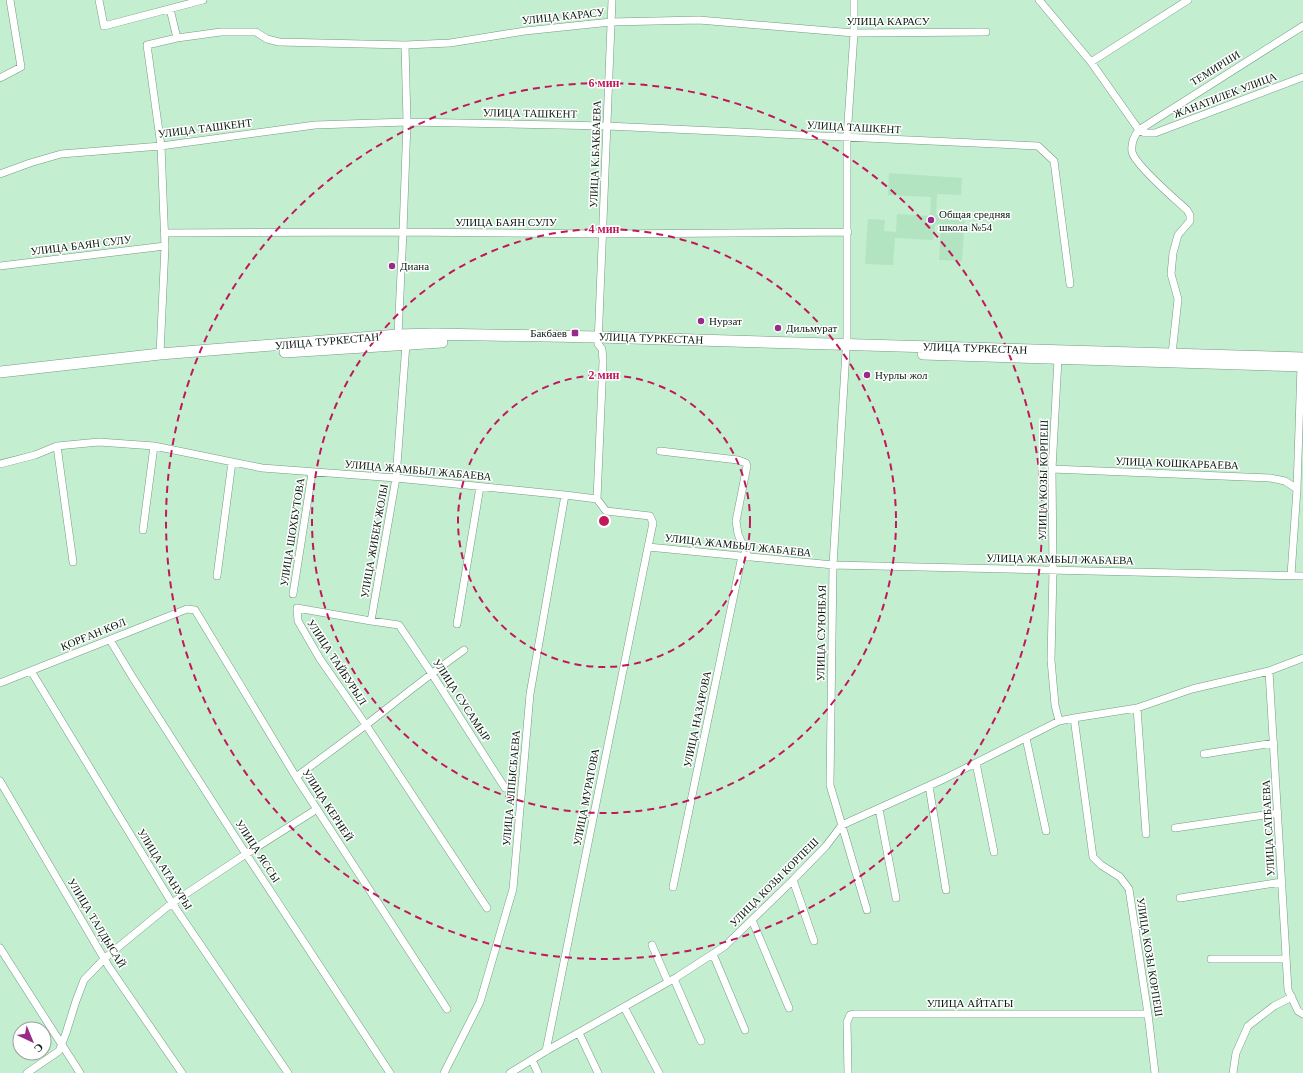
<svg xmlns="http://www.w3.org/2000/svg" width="1303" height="1073" font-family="'Times New Roman',serif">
<rect width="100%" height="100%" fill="#c3eed0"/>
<!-- built -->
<path fill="#b2e4c1" d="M 889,173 L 962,178 L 961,195 L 937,194 L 936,215 L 965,217 L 962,261 L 939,260 L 941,225 L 935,224 L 933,240 L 895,238 L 893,265 L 865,264 L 868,219 L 885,220 L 884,231 L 896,232 L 897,214 L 930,216 L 931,197 L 888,195 Z"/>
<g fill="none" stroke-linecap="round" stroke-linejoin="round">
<defs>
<path id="minor" d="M 99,0 L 104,26 L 203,0
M 1039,0 L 1091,62 L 1139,130 L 1145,133 L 1155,133 L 1303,77
M 170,9 L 177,38
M 1091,62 L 1188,0
M 0,78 L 21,67 L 10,0
M 0,174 L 30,163 L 61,154 L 161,146 L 315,125 L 407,122 L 607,126 L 1038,146 L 1054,161 L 1070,284
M 164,233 L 403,232 L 602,234 L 848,232
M 0,266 L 165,246
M 398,335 L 403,232 L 407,122 L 405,45
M 847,344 L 847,137 L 854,33 L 854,0
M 846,351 L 833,565 L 830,785 L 867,910
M 160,354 L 165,246 L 161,146 L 147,45 L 177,38 L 221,32 L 256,32 L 267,39 L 279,42 L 405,45 L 450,43 L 525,31 L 611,22 L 699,20 L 854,33 L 986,32
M 1172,354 L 1178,299 L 1171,274 L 1173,253 L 1178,235 L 1190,221 L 1190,215 L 1187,210 C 1177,201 1135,165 1132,152 C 1131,144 1134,136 1139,130 L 1303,26
M 1058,359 L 1052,469 L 1053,570 L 1051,660 L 1055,705 L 1059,721
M 57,446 L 73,562
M 660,451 L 738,460 L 746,463 L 747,466 L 736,521 L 738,534 L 748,557
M 0,464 L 35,455 L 57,446 L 99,442 L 154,446 L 262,468 L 396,478 L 565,495 L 597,499 L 606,511 L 650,516 L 653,523 L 648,547 L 833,565 L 1303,576
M 1052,469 L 1270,478 L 1285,481 L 1297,489
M 597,499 L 603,361 L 602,349 L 598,344 L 612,0
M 143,530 L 154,446
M 1291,575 L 1297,489 L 1301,366
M 217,576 L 232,462
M 293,594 L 312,473
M 371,621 L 396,478 L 406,344
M 457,624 L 480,487
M 110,640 L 133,678 L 246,854 L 390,1073
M 464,650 C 430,674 398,700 366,725 L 320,659 L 298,621 L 297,608 L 371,621 L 399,625 L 432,674 L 505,788
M 31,671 L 172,903 L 288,1073
M 1269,671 L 1288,990 L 1298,1011 L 1303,1014
M 0,683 L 187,609 L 195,610 L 296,777 L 447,1009
M 1137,708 L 1146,834
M 1074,718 L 1093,857 L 1101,865 L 1120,877 L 1129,889 L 1148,1014 L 1155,1073
M 1026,738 L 1046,831
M 1204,754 L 1274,743
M 976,763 L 994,852
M 296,777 L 366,725 L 487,908
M 0,781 L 109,967 L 182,1073
M 929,786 L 946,890
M 879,809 L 896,898
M 1175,828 L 1278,813
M 793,880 L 814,941
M 673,887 L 742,556
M 1180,898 L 1282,882
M 752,920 L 789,1008
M 652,945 L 668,982
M 0,948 L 80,1073
M 713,954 L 745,1030
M 1211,959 L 1286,959
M 674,979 L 701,1041
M 624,1007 L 659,1073
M 579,1033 L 598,1073
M 546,1051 L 648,547
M 532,1060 L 538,1073
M 27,1073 L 59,1051 L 66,1033 L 76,1001 L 84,980 L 105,958 L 172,903 L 246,854 L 317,809
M 444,1073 L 480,1002 L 513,889 L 530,694 L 565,495
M 510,1073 L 546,1051 L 677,977 L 725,946 L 793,880 L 826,846 L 842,825 L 946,778 L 1059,721 L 1074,718 L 1137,708 L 1192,689 L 1269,671 L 1303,658
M 848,1073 L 847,1022 L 850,1015 L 853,1014 L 1148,1014
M 1233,1073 L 1236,1053 L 1248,1026 L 1274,1006 L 1292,997"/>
<path id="highway" d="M 285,352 L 442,342
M 923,354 L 1303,366
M 0,372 L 160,354 L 398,335 L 434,334 L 598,337 L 1303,358"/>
</defs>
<!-- minor casing -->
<use href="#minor" stroke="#749c80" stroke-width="8"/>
<!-- highway casing -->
<use href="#highway" stroke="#749c80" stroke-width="12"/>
<!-- minor -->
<use href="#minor" stroke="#fff" stroke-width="7"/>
<!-- highway -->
<use href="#highway" stroke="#fff" stroke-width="11"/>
</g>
<!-- distance rings -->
<g fill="none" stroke="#c2185b" stroke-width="2" stroke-dasharray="7 5">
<circle cx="604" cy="521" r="146"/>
<circle cx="604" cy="521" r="292"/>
<circle cx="604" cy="521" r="438"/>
</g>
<!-- markers -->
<g fill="#992a8a" stroke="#fff" stroke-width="1.5">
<circle cx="931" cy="220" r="4"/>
<circle cx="392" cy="266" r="4"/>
<circle cx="701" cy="321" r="4"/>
<circle cx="778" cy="328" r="4"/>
<rect x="571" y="329" width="8" height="8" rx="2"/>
<circle cx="867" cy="375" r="4"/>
</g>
<g text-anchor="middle" stroke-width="3" stroke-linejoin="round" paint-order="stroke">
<!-- street labels -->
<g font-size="11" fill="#09190f" stroke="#fff">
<text transform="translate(563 16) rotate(-6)" y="4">УЛИЦА КАРАСУ</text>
<text x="888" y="25">УЛИЦА КАРАСУ</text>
<text transform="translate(1215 68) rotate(-32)" y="4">ТЕМИРШИ</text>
<text transform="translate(1225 95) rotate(-21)" y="4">ЖАНАТИЛЕК УЛИЦА</text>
<text transform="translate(530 113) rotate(1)" y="4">УЛИЦА ТАШКЕНТ</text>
<text transform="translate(854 127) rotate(3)" y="4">УЛИЦА ТАШКЕНТ</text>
<text transform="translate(205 128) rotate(-7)" y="4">УЛИЦА ТАШКЕНТ</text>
<text transform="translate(595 154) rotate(-88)" y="4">УЛИЦА К.БАКБАЕВА</text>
<text x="506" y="226">УЛИЦА БАЯН СУЛУ</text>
<text transform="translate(81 245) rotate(-7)" y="4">УЛИЦА БАЯН СУЛУ</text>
<text transform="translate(651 338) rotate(2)" y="4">УЛИЦА ТУРКЕСТАН</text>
<text transform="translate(327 341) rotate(-5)" y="4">УЛИЦА ТУРКЕСТАН</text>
<text transform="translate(975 348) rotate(2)" y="4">УЛИЦА ТУРКЕСТАН</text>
<text transform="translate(1177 463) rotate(2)" y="4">УЛИЦА КОШКАРБАЕВА</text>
<text transform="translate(418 470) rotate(5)" y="4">УЛИЦА ЖАМБЫЛ ЖАБАЕВА</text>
<text transform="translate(1043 480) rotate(-89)" y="4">УЛИЦА КОЗЫ КОРПЕШ</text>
<text transform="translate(292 532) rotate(-81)" y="4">УЛИЦА ШОХБУТОВА</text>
<text transform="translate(374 541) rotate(-80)" y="4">УЛИЦА ЖИБЕК ЖОЛЫ</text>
<text transform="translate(738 545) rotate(6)" y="4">УЛИЦА ЖАМБЫЛ ЖАБАЕВА</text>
<text transform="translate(1060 559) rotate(1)" y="4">УЛИЦА ЖАМБЫЛ ЖАБАЕВА</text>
<text transform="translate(821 633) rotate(-89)" y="4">УЛИЦА СУЮНБАЯ</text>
<text transform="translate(93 634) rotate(-22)" y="4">ҚОРҒАН КӨЛ</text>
<text transform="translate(337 662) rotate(57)" y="4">УЛИЦА ТАЙБУРЫЛ</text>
<text transform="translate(462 700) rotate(57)" y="4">УЛИЦА СУСАМЫР</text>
<text transform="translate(697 719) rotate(-78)" y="4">УЛИЦА НАЗАРОВА</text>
<text transform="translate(511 788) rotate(-85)" y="4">УЛИЦА АЛПЫСБАЕВА</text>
<text transform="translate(586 797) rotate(-79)" y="4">УЛИЦА МУРАТОВА</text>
<text transform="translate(328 805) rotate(57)" y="4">УЛИЦА КЕРНЕЙ</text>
<text transform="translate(1268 828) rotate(-93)" y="4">УЛИЦА САТБАЕВА</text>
<text transform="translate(258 851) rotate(57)" y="4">УЛИЦА ЯССЫ</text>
<text transform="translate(165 869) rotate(58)" y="4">УЛИЦА АТАНУРЫ</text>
<text transform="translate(774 882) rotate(-45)" y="4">УЛИЦА КОЗЫ КОРПЕШ</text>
<text transform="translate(97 923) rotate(59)" y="4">УЛИЦА ТАЛДЫСАЙ</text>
<text transform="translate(1150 957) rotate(81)" y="4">УЛИЦА КОЗЫ КОРПЕШ</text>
<text x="970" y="1007">УЛИЦА АЙТАГЫ</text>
</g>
<!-- poi labels -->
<g font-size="11" fill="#09190f" stroke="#fff" text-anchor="start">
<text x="939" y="218">Общая средняя<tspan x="939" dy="13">школа №54</tspan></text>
<text x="400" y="270">Диана</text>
<text x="709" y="325">Нурзат</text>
<text x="786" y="332">Дильмурат</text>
<text x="567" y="337" text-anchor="end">Бакбаев</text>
<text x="875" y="379">Нурлы жол</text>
</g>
</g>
<circle cx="604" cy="521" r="6" fill="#c2185b" stroke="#fff" stroke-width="2"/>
<g font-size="12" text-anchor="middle" font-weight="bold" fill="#c2185b" stroke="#fff" stroke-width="3" stroke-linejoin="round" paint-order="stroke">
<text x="604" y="87">6 мин</text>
<text x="604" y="233">4 мин</text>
<text x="604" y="379">2 мин</text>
</g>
<!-- north arrow -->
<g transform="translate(32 1041) rotate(136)"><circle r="19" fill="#ffffff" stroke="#9da39f"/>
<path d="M0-3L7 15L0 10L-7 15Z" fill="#992a8a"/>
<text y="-6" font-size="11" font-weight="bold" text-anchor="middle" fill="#09190f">С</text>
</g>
</svg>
